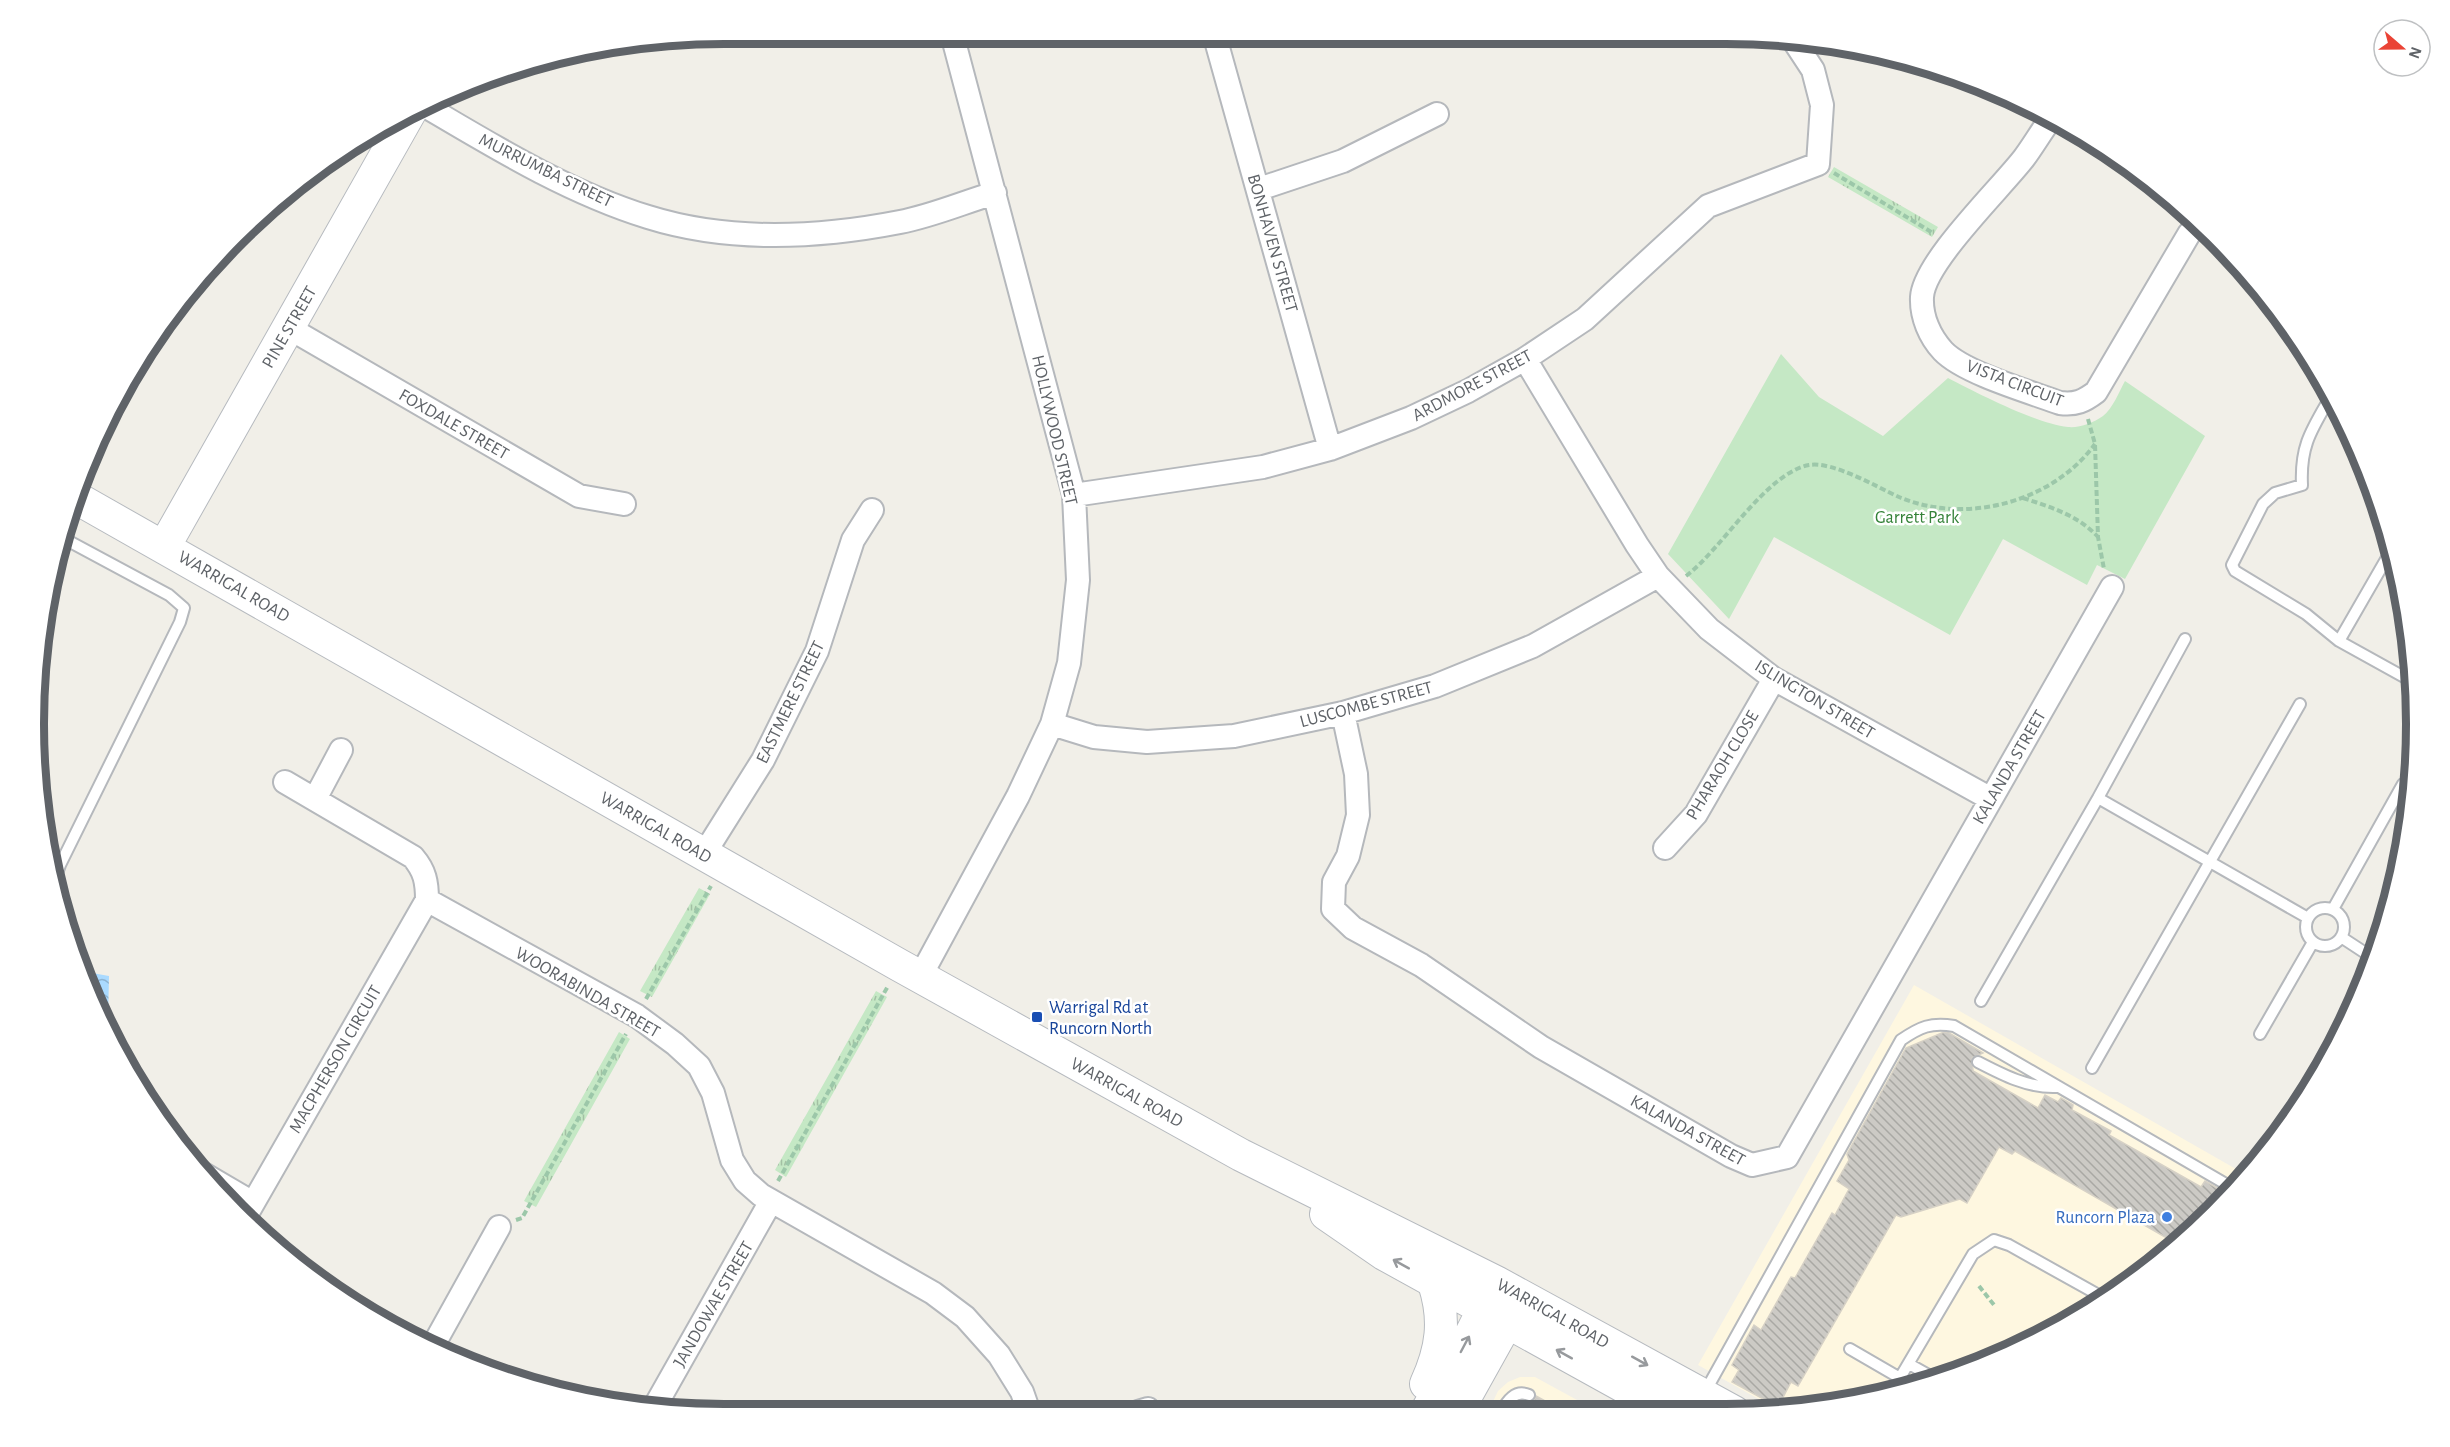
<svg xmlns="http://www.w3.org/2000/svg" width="2450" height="1447" font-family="'Alegreya Sans',sans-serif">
<defs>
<pattern id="grass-tufts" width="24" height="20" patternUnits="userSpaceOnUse" patternTransform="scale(1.5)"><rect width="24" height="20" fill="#c5e8c5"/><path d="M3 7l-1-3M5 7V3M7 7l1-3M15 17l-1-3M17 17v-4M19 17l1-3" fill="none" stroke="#a3c0a4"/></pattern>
<pattern id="water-waves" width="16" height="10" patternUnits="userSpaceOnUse" patternTransform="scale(1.5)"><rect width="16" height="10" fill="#aadaff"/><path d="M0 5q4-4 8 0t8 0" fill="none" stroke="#8eb4d2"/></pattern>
<pattern id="building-back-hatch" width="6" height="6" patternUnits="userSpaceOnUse" patternTransform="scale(1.5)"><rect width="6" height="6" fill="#cccac5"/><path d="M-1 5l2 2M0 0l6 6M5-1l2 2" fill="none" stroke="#a9a8a4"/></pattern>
</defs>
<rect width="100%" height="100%" fill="#f1efe8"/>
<!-- commercial -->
<path fill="#fef7e0" d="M 1914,985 L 2243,1173 L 2182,1242 L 2071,1322 L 1906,1390 L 1780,1411 L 1698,1365 Z
M 1520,1377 L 1535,1377 L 1599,1412 L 1488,1412 L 1498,1391 L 1508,1382 Z"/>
<!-- grass -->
<path fill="url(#grass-tufts)" d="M 1834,167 L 1938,227 L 1932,237 L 1828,177 Z
M 699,888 L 710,894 L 652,997 L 640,991 Z
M 876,991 L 887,997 L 786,1177 L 775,1170 Z
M 619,1032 L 630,1039 L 536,1207 L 524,1201 Z"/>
<!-- green -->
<path fill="#c5e8c5" d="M 1781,354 L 1819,397 L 1883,436 L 1948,378 C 1979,394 2035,423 2068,427 C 2080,428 2093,423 2103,416 C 2113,408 2119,392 2125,381 L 2205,436 L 2125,579 L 2097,565 L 2087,585 L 2003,539 L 1950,635 L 1774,537 L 1729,619 L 1668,554 Z"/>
<!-- water -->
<path fill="url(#water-waves)" d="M 81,971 L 109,976 L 108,1023 L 105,1023 Z"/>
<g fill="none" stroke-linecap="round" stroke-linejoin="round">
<!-- stream -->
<path stroke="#aadaff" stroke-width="6" d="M 40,627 L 65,557"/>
</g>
<!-- building -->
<path fill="url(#building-back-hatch)" stroke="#d6d1c6" stroke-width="1.5" d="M 1944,1032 L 1949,1033 L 1983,1053 L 1972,1058 L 1973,1071 L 2038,1108 L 2045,1095 L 2058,1102 L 2061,1098 L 2073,1105 L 2072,1110 L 2111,1131 L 2109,1135 L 2201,1187 L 2205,1181 L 2226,1193 L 2179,1245 L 2015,1151 L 2012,1154 L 1999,1147 L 1967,1203 L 1960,1199 L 1901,1217 L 1896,1215 L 1798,1386 L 1791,1382 L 1778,1407 L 1732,1382 L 1739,1370 L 1732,1365 L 1754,1325 L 1761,1330 L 1791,1277 L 1795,1278 L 1832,1213 L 1835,1215 L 1849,1189 L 1837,1181 L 1849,1160 L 1847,1154 L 1906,1048 Z
M 1536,1396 L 1565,1412 L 1534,1412 L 1523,1406 L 1525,1402 L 1534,1401 Z"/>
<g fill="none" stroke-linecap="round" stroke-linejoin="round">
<defs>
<path id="lane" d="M 2331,396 C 2312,429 2300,445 2302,485 L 2275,493 L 2263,504 L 2232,565 L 2235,571 L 2306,614 L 2339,641 L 2413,682
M 2339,641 L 2392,549
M 2098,798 L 2308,918
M 53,884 L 60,865 L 180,622 L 184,608 L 169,595 L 61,537
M2306 927a19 19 0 1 1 38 0a19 19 0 1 1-38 0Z
M 2333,909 L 2403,784
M 2341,937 L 2373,958
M 1981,1001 L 2098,798 L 2185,639
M 2260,1034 L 2313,942
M 1978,1062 C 2003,1075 2028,1088 2056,1087
M 2092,1068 L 2300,704
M 1850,1349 L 1900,1378
M 1909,1364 L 1934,1378
M 1705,1392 L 1901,1040 C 1920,1027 1931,1022 1954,1026 L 2231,1187
M 1891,1393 L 1973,1254 L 1994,1240 L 2009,1245 L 2104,1298
M 1501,1412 C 1507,1401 1515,1389 1529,1395"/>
<path id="street" d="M 1215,37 L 1330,449
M 420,103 C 493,146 567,192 648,217 C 728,242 818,238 900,222 C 932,216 964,202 995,193
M 2050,120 C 2041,132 2033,146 2024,158 C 2001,188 1924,262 1922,297 C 1921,317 1930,337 1943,351 C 1964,373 2030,392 2060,403 C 2076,405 2084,401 2096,392 L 2189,234 L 2199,222
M 1259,189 L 1343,161 L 1437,114
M 289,328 L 579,496 L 624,504
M 1525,359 L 1637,545 L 1658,576 L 1709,629 L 1774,679 L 1991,799
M 1074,495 L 1263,467 L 1330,449 L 1411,418 L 1468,391 L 1525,359 L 1585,319 L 1708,206 L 1818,164 L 1822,105 L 1813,70 L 1792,38
M 1343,713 L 1356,774 L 1358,815 L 1348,856 L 1334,882 L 1333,909 L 1353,928 L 1421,965 L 1541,1047 L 1731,1156 L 1752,1165 L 1787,1157 L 2112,587
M 1052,724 L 1094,737 L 1147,742 L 1234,736 L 1343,713 L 1435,686 L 1533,646 L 1658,576
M 285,782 L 413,857 C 425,871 427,882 427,900 L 637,1016 L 675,1044 L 699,1066 L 713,1093 L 732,1160 L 745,1181 L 761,1195 L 933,1293 L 965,1317 L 999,1355 L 1022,1392 L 1029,1412
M 315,799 L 341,750
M 1665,848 L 1696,814 L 1774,679
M 704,854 L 763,760 L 817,651 L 853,540 L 872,510
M 920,977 L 1018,796 L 1052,724 L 1069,663 L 1078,580 L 1074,495 L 953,38
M 200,1172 L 253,1203
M 244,1219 L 427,900
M 434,1344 L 499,1227
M 654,1408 L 771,1201
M 1138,1412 L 1148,1409"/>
<path id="secondary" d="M 73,496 L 899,965 L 1241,1155 L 1496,1282 L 1734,1412
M 164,547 L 413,107
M 1326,1214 L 1384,1254 L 1670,1412
M 1426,1384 C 1442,1349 1446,1320 1434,1283
M 1426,1412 L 1468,1340 L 1493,1290
M 1457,1412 L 1516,1306"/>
</defs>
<!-- lane casing -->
<use href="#lane" stroke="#b5b8bc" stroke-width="14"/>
<!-- street casing -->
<use href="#street" stroke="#b5b8bc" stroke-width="26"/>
<!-- secondary casing -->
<use href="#secondary" stroke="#b6babf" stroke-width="34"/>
<!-- path -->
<path stroke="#9cc7a9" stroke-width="4" stroke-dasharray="6 3" stroke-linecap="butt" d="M 1834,173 L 1933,233
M 2088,419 L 2095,444 L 2098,537 L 2104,569
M 2023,498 C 2050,507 2078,515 2098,537
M 1686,576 C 1722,549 1766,473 1809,465 C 1833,461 1877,487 1899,497 C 1965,525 2052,503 2095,444
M 646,999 L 711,886
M 778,1181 L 888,986
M 516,1220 L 522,1218 L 626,1034
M 1979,1286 L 1994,1305"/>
<!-- lane -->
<use href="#lane" stroke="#fff" stroke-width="10"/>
<!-- street -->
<use href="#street" stroke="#fff" stroke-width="22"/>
<!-- secondary -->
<use href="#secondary" stroke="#fff" stroke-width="32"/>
</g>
<!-- one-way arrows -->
<defs><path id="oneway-shaft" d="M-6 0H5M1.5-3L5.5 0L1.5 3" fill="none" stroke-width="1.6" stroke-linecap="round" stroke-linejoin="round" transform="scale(1.5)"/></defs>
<g stroke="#979a9d">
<use href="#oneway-shaft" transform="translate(1401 1264) rotate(-151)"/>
<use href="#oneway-shaft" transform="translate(1465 1344) rotate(-62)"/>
<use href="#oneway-shaft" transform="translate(1564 1354) rotate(-151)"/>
<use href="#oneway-shaft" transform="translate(1640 1361) rotate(29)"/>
</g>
<!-- markers -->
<rect fill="#1a4fb4" stroke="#fff" stroke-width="2" x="1031" y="1011" width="12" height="12" rx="3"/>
<circle fill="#3f7fe0" stroke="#fff" stroke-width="2" cx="2167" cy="1217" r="6"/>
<g text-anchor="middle" stroke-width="5" stroke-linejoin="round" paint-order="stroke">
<!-- street labels -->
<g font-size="18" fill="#5f6368" stroke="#fff">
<text transform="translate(546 170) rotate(26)" y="6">MURRUMBA STREET</text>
<text transform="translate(1273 243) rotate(74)" y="6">BONHAVEN STREET</text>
<text transform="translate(289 327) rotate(-60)" y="6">PINE STREET</text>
<text transform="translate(2015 383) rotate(21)" y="6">VISTA CIRCUIT</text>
<text transform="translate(1472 385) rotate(-28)" y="6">ARDMORE STREET</text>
<text transform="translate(454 424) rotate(30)" y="6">FOXDALE STREET</text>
<text transform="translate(1055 430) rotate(77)" y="6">HOLLYWOOD STREET</text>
<text transform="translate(234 586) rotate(30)" y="6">WARRIGAL ROAD</text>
<text transform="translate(1815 699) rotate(31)" y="6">ISLINGTON STREET</text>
<text transform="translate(790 702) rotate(-64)" y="6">EASTMERE STREET</text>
<text transform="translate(1366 704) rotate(-15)" y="6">LUSCOMBE STREET</text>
<text transform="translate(1722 765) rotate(-59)" y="6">PHARAOH CLOSE</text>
<text transform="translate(2009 767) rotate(-60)" y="6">KALANDA STREET</text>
<text transform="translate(656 827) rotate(30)" y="6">WARRIGAL ROAD</text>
<text transform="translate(588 992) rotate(30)" y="6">WOORABINDA STREET</text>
<text transform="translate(335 1059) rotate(-60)" y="6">MACPHERSON CIRCUIT</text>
<text transform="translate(1127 1092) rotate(29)" y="6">WARRIGAL ROAD</text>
<text transform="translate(1688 1130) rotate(29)" y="6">KALANDA STREET</text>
<text transform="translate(713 1304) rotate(-60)" y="6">JANDOWAE STREET</text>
<text transform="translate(1553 1313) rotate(29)" y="6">WARRIGAL ROAD</text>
</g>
<!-- park labels -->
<g font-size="18" fill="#348238" stroke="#fff">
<text x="1917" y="523">Garrett Park</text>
</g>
<!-- transit labels -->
<g font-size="18" fill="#164399" stroke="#fff" text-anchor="start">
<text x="1049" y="1013">Warrigal Rd at<tspan x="1049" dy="21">Runcorn North</tspan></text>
</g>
<!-- shop labels -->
<g font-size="18" fill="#366cbe" stroke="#fff" text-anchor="end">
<text x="2155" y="1223">Runcorn Plaza</text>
</g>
</g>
<!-- crop -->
<path d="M0 0H2450V1447H0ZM724 44H1726A680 680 0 0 1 2406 724V724A680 680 0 0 1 1726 1404H724A680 680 0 0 1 44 724V724A680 680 0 0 1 724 44Z" fill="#fff" fill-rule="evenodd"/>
<path fill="none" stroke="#5f6368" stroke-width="8" d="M724 44H1726A680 680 0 0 1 2406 724V724A680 680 0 0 1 1726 1404H724A680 680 0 0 1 44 724V724A680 680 0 0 1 724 44Z"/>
<!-- north arrow -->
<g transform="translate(2402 48) rotate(110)"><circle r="28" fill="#ffffff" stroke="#bfc1c3" stroke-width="1.5"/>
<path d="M0-4.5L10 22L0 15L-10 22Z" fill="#ea4335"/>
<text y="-9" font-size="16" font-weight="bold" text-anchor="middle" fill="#5f6368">N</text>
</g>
</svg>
